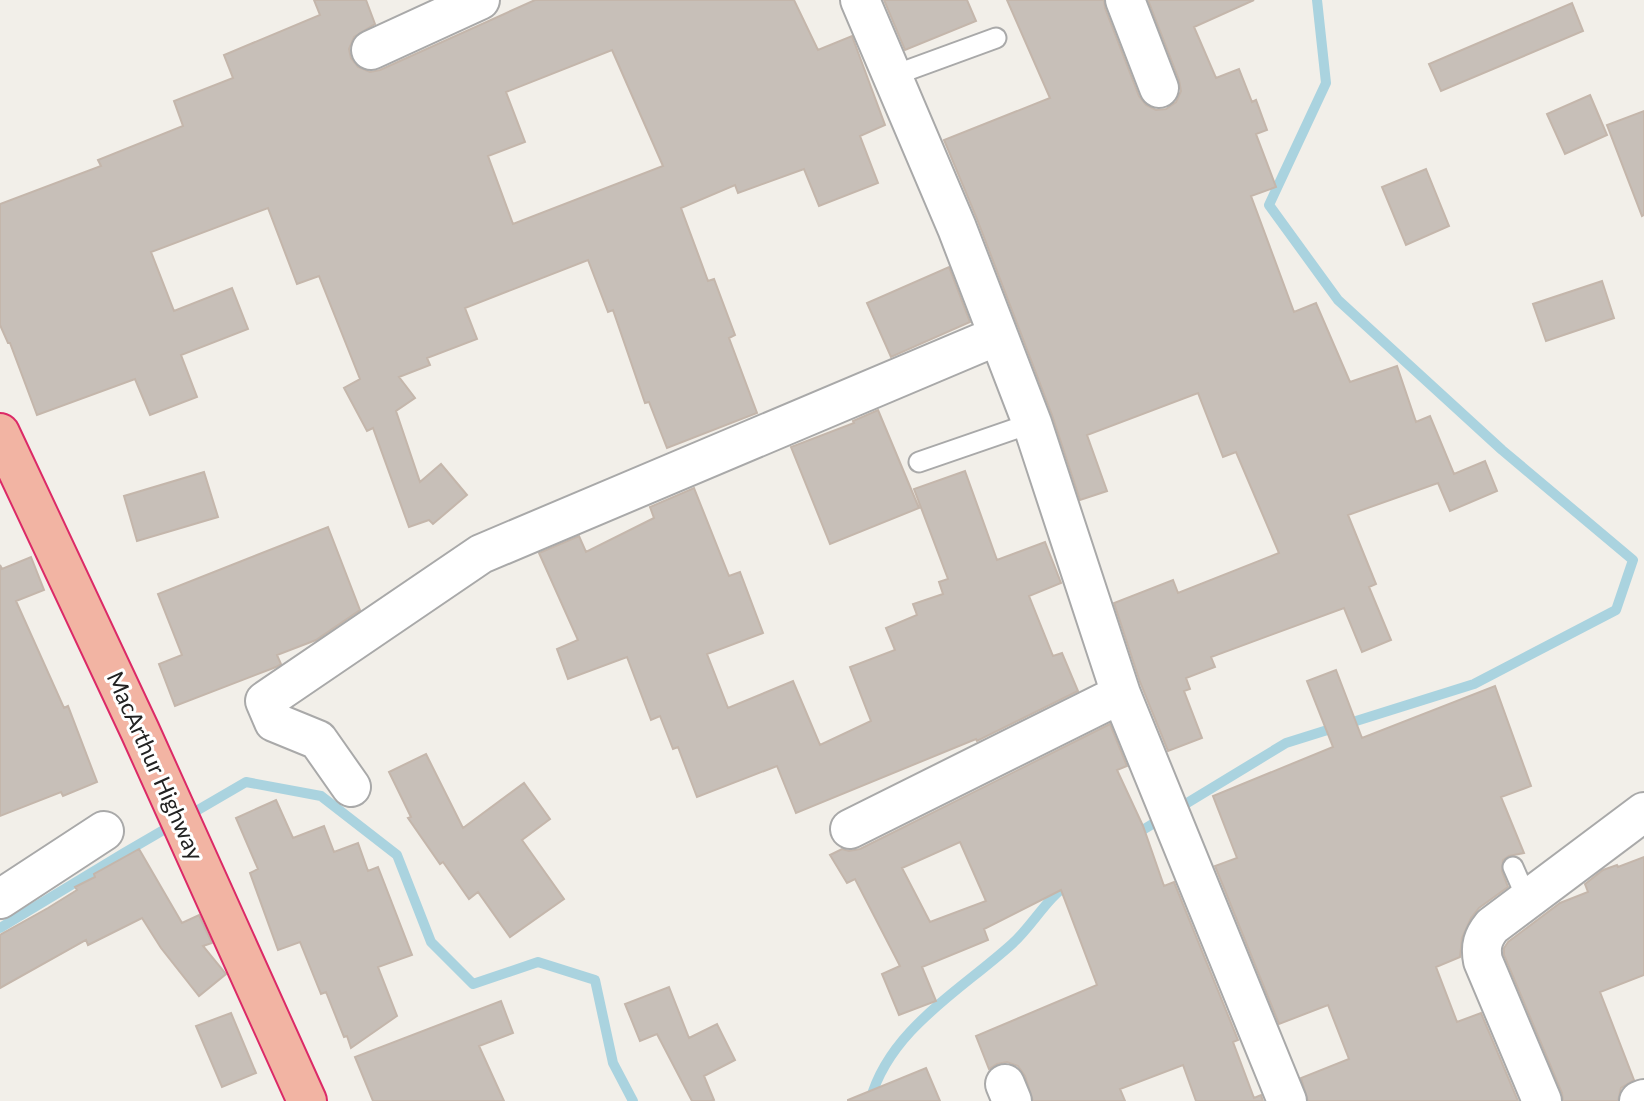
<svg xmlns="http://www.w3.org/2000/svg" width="1644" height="1101" font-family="Lato,sans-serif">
<rect width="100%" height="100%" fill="#f2efe9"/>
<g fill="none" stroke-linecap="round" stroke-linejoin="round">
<!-- stream -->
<path stroke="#aad3df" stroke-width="10" d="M 1135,838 L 1141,831 L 1286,743 L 1474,684 L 1616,610 L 1633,560 L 1502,450 L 1338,300 L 1269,205 L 1326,83 L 1317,0
M 0,928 L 124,853 L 246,782 L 321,796 L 397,855 L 431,942 L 473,984 L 538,962 L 595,980 L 613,1063 L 633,1101
M 870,1101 C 889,1030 960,991 1012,944 C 1033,925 1047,897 1071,882"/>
</g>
<!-- building -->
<path fill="#c7bfb8" stroke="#c4b6ab" stroke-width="2" fill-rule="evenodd" d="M 314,0 L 366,0 L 375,24 L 354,37 L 349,49 L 351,58 L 358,67 L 370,72 L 380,70 L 535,0 L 794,0 L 818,50 L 852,36 L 885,125 L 860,136 L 878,183 L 819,206 L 804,169 L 738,193 L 735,185 L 681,208 L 708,281 L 714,279 L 735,335 L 729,338 L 757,413 L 667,448 L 649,402 L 645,403 L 613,310 L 608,312 L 588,260 L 465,308 L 477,339 L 427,358 L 430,365 L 399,377 L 415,398 L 396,411 L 420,482 L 441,464 L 467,495 L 433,524 L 429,520 L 409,527 L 373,428 L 367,431 L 344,388 L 360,379 L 319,276 L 297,284 L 268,208 L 151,252 L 174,311 L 232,288 L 248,329 L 181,355 L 197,397 L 150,415 L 135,379 L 37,415 L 10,343 L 8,343 L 0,325 L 0,204 L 101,166 L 98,160 L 183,126 L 174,101 L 233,78 L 224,55 L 320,15 ZM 612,50 L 663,166 L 513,224 L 488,156 L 525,142 L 506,92 Z
M 884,0 L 967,0 L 976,21 L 905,50 Z
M 1007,0 L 1104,0 L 1105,8 L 1139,96 L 1146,105 L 1156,110 L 1166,109 L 1176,102 L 1181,91 L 1179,80 L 1148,0 L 1254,0 L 1194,27 L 1216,78 L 1239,69 L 1252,102 L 1256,100 L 1267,130 L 1256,134 L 1276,187 L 1251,196 L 1294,312 L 1316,303 L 1350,382 L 1397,366 L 1416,422 L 1430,416 L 1454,474 L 1485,461 L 1497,491 L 1450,511 L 1438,483 L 1348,515 L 1376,584 L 1369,587 L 1391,640 L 1362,652 L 1344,608 L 1211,657 L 1215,667 L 1186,678 L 1190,689 L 1184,691 L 1202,738 L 1168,751 L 1140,682 L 1114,603 L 1173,580 L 1178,593 L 1279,553 L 1236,452 L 1223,457 L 1198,393 L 1087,435 L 1107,491 L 1080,500 L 1052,415 L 977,219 L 944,140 L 1050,98 Z
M 1572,3 L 1583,31 L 1441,91 L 1429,64 Z
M 1590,95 L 1607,135 L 1565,154 L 1547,114 Z
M 1644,111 L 1644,215 L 1642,216 L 1607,125 Z
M 1426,169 L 1449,226 L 1406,245 L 1382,187 Z
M 949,267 L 970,322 L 891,357 L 867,303 Z
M 1602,281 L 1614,318 L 1546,341 L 1533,304 Z
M 878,410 L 919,508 L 830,544 L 791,447 L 854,423 L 853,421 Z
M 965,471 L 997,560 L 1045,542 L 1061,583 L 1029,596 L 1053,656 L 1062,653 L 1078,691 L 977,741 L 976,739 L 796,813 L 777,766 L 697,797 L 678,747 L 673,749 L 660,716 L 651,720 L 627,657 L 568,679 L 557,649 L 578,640 L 539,553 L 579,536 L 586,552 L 654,518 L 650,507 L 694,488 L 729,576 L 740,572 L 763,633 L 707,654 L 728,708 L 793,681 L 820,745 L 871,721 L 850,667 L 895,650 L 886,628 L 917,615 L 913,604 L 943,594 L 939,582 L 948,579 L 914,489 Z
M 204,472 L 218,517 L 137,541 L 124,496 Z
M 328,527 L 360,610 L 316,640 L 277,655 L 281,664 L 276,667 L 175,706 L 159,664 L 182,655 L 158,594 Z
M 31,557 L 44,590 L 16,601 L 64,708 L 68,706 L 97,782 L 63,796 L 61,792 L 0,816 L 0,565 L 2,569 Z
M 1336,670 L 1362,738 L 1495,686 L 1531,786 L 1501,797 L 1524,853 L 1509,856 L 1503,860 L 1502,871 L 1508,887 L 1479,908 L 1471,918 L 1462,938 L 1460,957 L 1436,967 L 1457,1022 L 1481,1013 L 1518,1101 L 1308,1101 L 1301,1078 L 1349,1059 L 1328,1005 L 1279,1024 L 1215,866 L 1237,858 L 1213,796 L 1333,747 L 1307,681 Z
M 1110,724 L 1127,766 L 1117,770 L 1143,826 L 1164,886 L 1174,882 L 1238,1040 L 1233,1042 L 1254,1098 L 1261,1095 L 1263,1101 L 1196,1101 L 1183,1065 L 1120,1089 L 1125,1101 L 1033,1101 L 1025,1076 L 1018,1066 L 1007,1062 L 997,1064 L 989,1069 L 976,1036 L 1097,985 L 1061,890 L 984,929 L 988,940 L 922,967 L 936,1001 L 899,1015 L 882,974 L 900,966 L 855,879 L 847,883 L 830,855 L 842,849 L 849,851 L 860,849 ZM 960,842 L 986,901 L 930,922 L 902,868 Z
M 426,754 L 463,828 L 524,783 L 550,819 L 522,840 L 564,899 L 510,937 L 478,892 L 469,899 L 443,862 L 440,864 L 408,818 L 411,817 L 389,772 Z
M 276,800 L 293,838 L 324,826 L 334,852 L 358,843 L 368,871 L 378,867 L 412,955 L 378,967 L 397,1016 L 351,1048 L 347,1036 L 344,1037 L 326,992 L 321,994 L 300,942 L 278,950 L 250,873 L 258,869 L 236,818 Z
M 139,849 L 182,923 L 199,915 L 212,943 L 203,946 L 226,974 L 199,996 L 161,948 L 142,918 L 88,945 L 86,940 L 0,988 L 0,935 L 48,908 L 77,890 L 75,887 L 95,877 L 94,874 Z
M 1644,857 L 1644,975 L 1600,992 L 1634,1080 L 1621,1088 L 1618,1101 L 1563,1101 L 1562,1093 L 1504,955 L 1504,948 L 1508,942 L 1560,903 L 1588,892 L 1585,884 L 1603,870 L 1617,865 L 1618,867 Z
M 669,987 L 689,1038 L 717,1024 L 735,1060 L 704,1076 L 714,1100 L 711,1101 L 692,1101 L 657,1034 L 640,1041 L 625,1004 Z
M 501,1001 L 513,1033 L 479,1046 L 504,1101 L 373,1101 L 355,1057 Z
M 231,1013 L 256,1073 L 222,1087 L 196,1026 Z
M 926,1068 L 940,1101 L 848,1101 L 848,1100 Z"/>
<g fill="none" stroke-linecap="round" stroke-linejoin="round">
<defs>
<path id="service" d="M 892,76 L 996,38
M 919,462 L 1032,423
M 1513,867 L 1527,899"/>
<path id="minor" d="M 860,0 L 957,228 L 1032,423 L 1121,694 L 1287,1101
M 1125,0 L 1159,88
M 371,50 L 480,0
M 351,787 L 318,740 L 274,722 L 265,701 L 481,554 L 997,336
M 850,829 L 1121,694
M 0,899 L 104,831
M 1005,1084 L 1012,1101
M 1542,1101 L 1483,961 C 1480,946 1483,937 1492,926 L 1644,812
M 1639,1101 L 1644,1099"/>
<path id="trunk" d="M 0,433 L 140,731 L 307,1101"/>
</defs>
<!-- service casing -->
<use href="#service" stroke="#a9a9a9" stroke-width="23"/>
<!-- minor casing -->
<use href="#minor" stroke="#a9a9a9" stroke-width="42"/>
<!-- trunk casing -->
<use href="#trunk" stroke="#dc2a67" stroke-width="42"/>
<!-- service -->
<use href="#service" stroke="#fff" stroke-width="19"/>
<!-- minor -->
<use href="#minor" stroke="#fff" stroke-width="38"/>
<!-- trunk -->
<use href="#trunk" stroke="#f2b4a3" stroke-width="38"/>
</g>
<g text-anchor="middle" stroke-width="6" stroke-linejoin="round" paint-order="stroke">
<!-- street labels -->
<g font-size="23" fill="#222" stroke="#fff">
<text transform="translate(155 766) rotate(66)" y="8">MacArthur Highway</text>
</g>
</g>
</svg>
